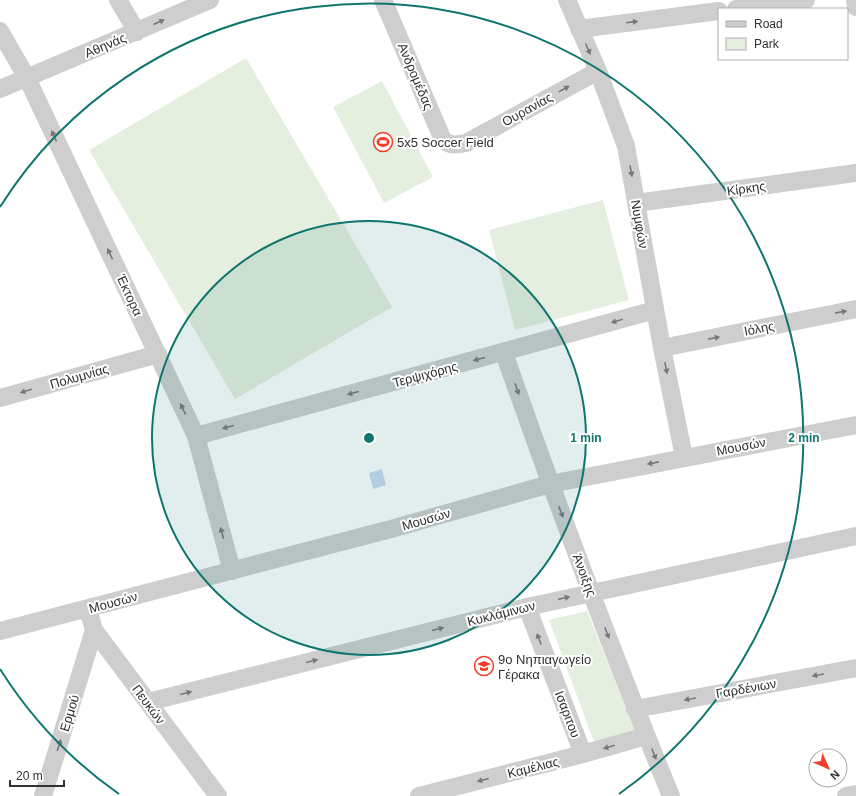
<svg xmlns="http://www.w3.org/2000/svg" width="856" height="796" font-family="Helvetica,sans-serif">
<rect width="100%" height="100%" fill="#fff"/>
<!-- green -->
<path fill="#e5efdf" d="M 246,58 L 392,307 L 235,399 L 89,150 Z
M 382,81 L 433,177 L 384,203 L 333,107 Z
M 603,200 L 629,300 L 515,330 L 489,230 Z
M 587,611 L 635,731 L 594,742 L 549,620 Z"/>
<!-- water -->
<path fill="#cadbef" d="M 382,469 L 386,485 L 373,489 L 369,473 Z"/>
<g fill="none" stroke-linecap="round" stroke-linejoin="round">
<!-- minor -->
<path stroke="#cecece" stroke-width="18" d="M 118,0 L 137,32
M 383,0 L 443,140 C 451,146 456,145 466,143 L 598,71
M 567,0 L 598,71 L 626,146 L 662,348 L 684,457
M 855,0 L 856,7
M 736,9 L 806,0
M 579,29 L 719,11
M 0,31 L 27,78 L 196,436 L 232,571
M 0,89 L 210,0
M 636,203 L 856,173
M 662,348 L 856,309
M 504,353 C 556,501 611,650 671,796
M 0,398 L 158,354
M 196,436 L 655,310
M 527,607 L 583,754
M 88,609 L 94,630 L 218,796
M 0,631 L 391,529 L 550,484 L 856,425
M 148,702 L 527,607 L 856,536
M 635,709 L 856,668
M 43,796 L 94,630
M 419,796 L 583,754 L 646,736
M 846,796 L 856,794"/>
</g>
<!-- one-way arrows -->
<defs><path id="oneway-solid" d="M-6-.8H1V-3.2L6.5 0L1 3.2V.8H-6Z"/></defs>
<g fill="#787878">
<use href="#oneway-solid" transform="translate(159 22) rotate(-24)"/>
<use href="#oneway-solid" transform="translate(632 22) rotate(-7)"/>
<use href="#oneway-solid" transform="translate(588 49) rotate(66)"/>
<use href="#oneway-solid" transform="translate(564 89) rotate(-29)"/>
<use href="#oneway-solid" transform="translate(54 136) rotate(-115)"/>
<use href="#oneway-solid" transform="translate(631 171) rotate(80)"/>
<use href="#oneway-solid" transform="translate(110 254) rotate(-115)"/>
<use href="#oneway-solid" transform="translate(841 312) rotate(-11)"/>
<use href="#oneway-solid" transform="translate(617 321) rotate(164)"/>
<use href="#oneway-solid" transform="translate(714 338) rotate(-11)"/>
<use href="#oneway-solid" transform="translate(479 359) rotate(165)"/>
<use href="#oneway-solid" transform="translate(666 368) rotate(79)"/>
<use href="#oneway-solid" transform="translate(517 389) rotate(71)"/>
<use href="#oneway-solid" transform="translate(26 391) rotate(164)"/>
<use href="#oneway-solid" transform="translate(353 393) rotate(165)"/>
<use href="#oneway-solid" transform="translate(183 409) rotate(-115)"/>
<use href="#oneway-solid" transform="translate(228 427) rotate(165)"/>
<use href="#oneway-solid" transform="translate(653 463) rotate(169)"/>
<use href="#oneway-solid" transform="translate(561 512) rotate(69)"/>
<use href="#oneway-solid" transform="translate(222 533) rotate(-105)"/>
<use href="#oneway-solid" transform="translate(564 598) rotate(-13)"/>
<use href="#oneway-solid" transform="translate(438 629) rotate(-14)"/>
<use href="#oneway-solid" transform="translate(607 633) rotate(69)"/>
<use href="#oneway-solid" transform="translate(539 639) rotate(-111)"/>
<use href="#oneway-solid" transform="translate(312 661) rotate(-14)"/>
<use href="#oneway-solid" transform="translate(818 675) rotate(170)"/>
<use href="#oneway-solid" transform="translate(186 693) rotate(-14)"/>
<use href="#oneway-solid" transform="translate(690 699) rotate(170)"/>
<use href="#oneway-solid" transform="translate(59 745) rotate(-73)"/>
<use href="#oneway-solid" transform="translate(609 747) rotate(164)"/>
<use href="#oneway-solid" transform="translate(654 754) rotate(68)"/>
<use href="#oneway-solid" transform="translate(483 780) rotate(166)"/>
</g>
<!-- distance rings -->
<circle cx="369" cy="438" r="217" fill="#0f766e" fill-opacity=".12"/>
<g fill="none" stroke="#0f766e" stroke-width="2">
<circle cx="369" cy="438" r="217"/>
<path d="M119 794A435 435 0 0 1 0 669M0 207A435 435 0 1 1 619 794"/>
</g>
<!-- icons -->
<defs>
<symbol id="stadium-ring" viewBox="-11 -11 22 22"><circle r="9.5" fill="#fff" stroke="#f23d29" stroke-width="1.5"/><path d="M0-5a6.5 5 0 1 0 0 10a6.5 5 0 1 0 0-10ZM-3.5-1.8h7v3.6h-7Z" fill="#f23d29"/></symbol>
<symbol id="school-ring" viewBox="-11 -11 22 22"><circle r="9.5" fill="#fff" stroke="#f23d29" stroke-width="1.5"/><path d="M0-5L7-2L0 1L-7-2ZM-4 1L0 2.5L4 1V4Q0 6-4 4Z" fill="#f23d29"/></symbol>
</defs>
<g fill-rule="evenodd">
<use href="#stadium-ring" x="372" y="131" width="22" height="22"/>
<use href="#school-ring" x="473" y="655" width="22" height="22"/>
</g>
<g text-anchor="middle" stroke-width="4" stroke-linejoin="round" paint-order="stroke">
<!-- street labels -->
<g font-size="13" fill="#313131" stroke="#fff">
<text transform="translate(105 45) rotate(-23)" y="5">Αθηνάς</text>
<text transform="translate(416 76) rotate(67)" y="5">Ανδρομέδας</text>
<text transform="translate(527 109) rotate(-29)" y="5">Ουρανίας</text>
<text transform="translate(746 188) rotate(-8)" y="5">Κίρκης</text>
<text transform="translate(640 224) rotate(80)" y="5">Νυμφών</text>
<text transform="translate(130 295) rotate(65)" y="5">Έκτορα</text>
<text transform="translate(759 328) rotate(-11)" y="5">Ιόλης</text>
<text transform="translate(425 374) rotate(-15)" y="5">Τερψιχόρης</text>
<text transform="translate(79 376) rotate(-16)" y="5">Πολυμνίας</text>
<text transform="translate(741 446) rotate(-11)" y="5">Μουσών</text>
<text transform="translate(426 519) rotate(-16)" y="5">Μουσών</text>
<text transform="translate(585 575) rotate(69)" y="5">Άνοιξης</text>
<text transform="translate(113 602) rotate(-15)" y="5">Μουσών</text>
<text transform="translate(501 613) rotate(-14)" y="5">Κυκλάμινων</text>
<text transform="translate(746 688) rotate(-10)" y="5">Γαρδένιων</text>
<text transform="translate(149 704) rotate(53)" y="5">Πευκών</text>
<text transform="translate(69 713) rotate(-73)" y="5">Ερμού</text>
<text transform="translate(568 714) rotate(69)" y="5">Ισαριτου</text>
<text transform="translate(533 767) rotate(-14)" y="5">Καμέλιας</text>
</g>
<!-- poi labels -->
<g font-size="13" fill="#313131" stroke="#fff" text-anchor="start">
<text x="397" y="147">5x5 Soccer Field</text>
<text x="498" y="664">9ο Νηπιαγωγείο<tspan x="498" dy="15">Γέρακα</tspan></text>
</g>
</g>
<circle cx="369" cy="438" r="6" fill="#0f766e" stroke="#fff" stroke-width="2"/>
<g font-size="12" text-anchor="middle" font-weight="bold" fill="#0f766e" stroke="#fff" stroke-width="4" stroke-linejoin="round" paint-order="stroke">
<text x="586" y="442">1 min</text>
<text x="804" y="442">2 min</text>
</g>
<!-- legend -->
<rect x="718" y="8" width="130" height="52" fill="#ffffff" stroke="#adadad"/>
<rect x="726" y="21" width="20" height="6" fill="#cecece" stroke="#adadad"/>
<text x="754" y="28" font-size="12" fill="#313131">Road</text>
<rect x="726" y="38" width="20" height="12" fill="#e5efdf" stroke="#adadad"/>
<text x="754" y="48" font-size="12" fill="#313131">Park</text>
<!-- north arrow -->
<g transform="translate(828 768) rotate(135)"><circle r="19" fill="#ffffff" stroke="#adadad"/>
<path d="M0-3L7 15L0 10L-7 15Z" fill="#f23d29"/>
<text y="-6" font-size="11" font-weight="bold" text-anchor="middle" fill="#313131">N</text>
</g>
<!-- scale -->
<path d="M10 780v6h54v-6" fill="none" stroke="#313131" stroke-width="2"/>
<text x="16" y="780" font-size="12" fill="#313131" stroke="#ffffff" stroke-width="3" paint-order="stroke">20 m</text>
</svg>
